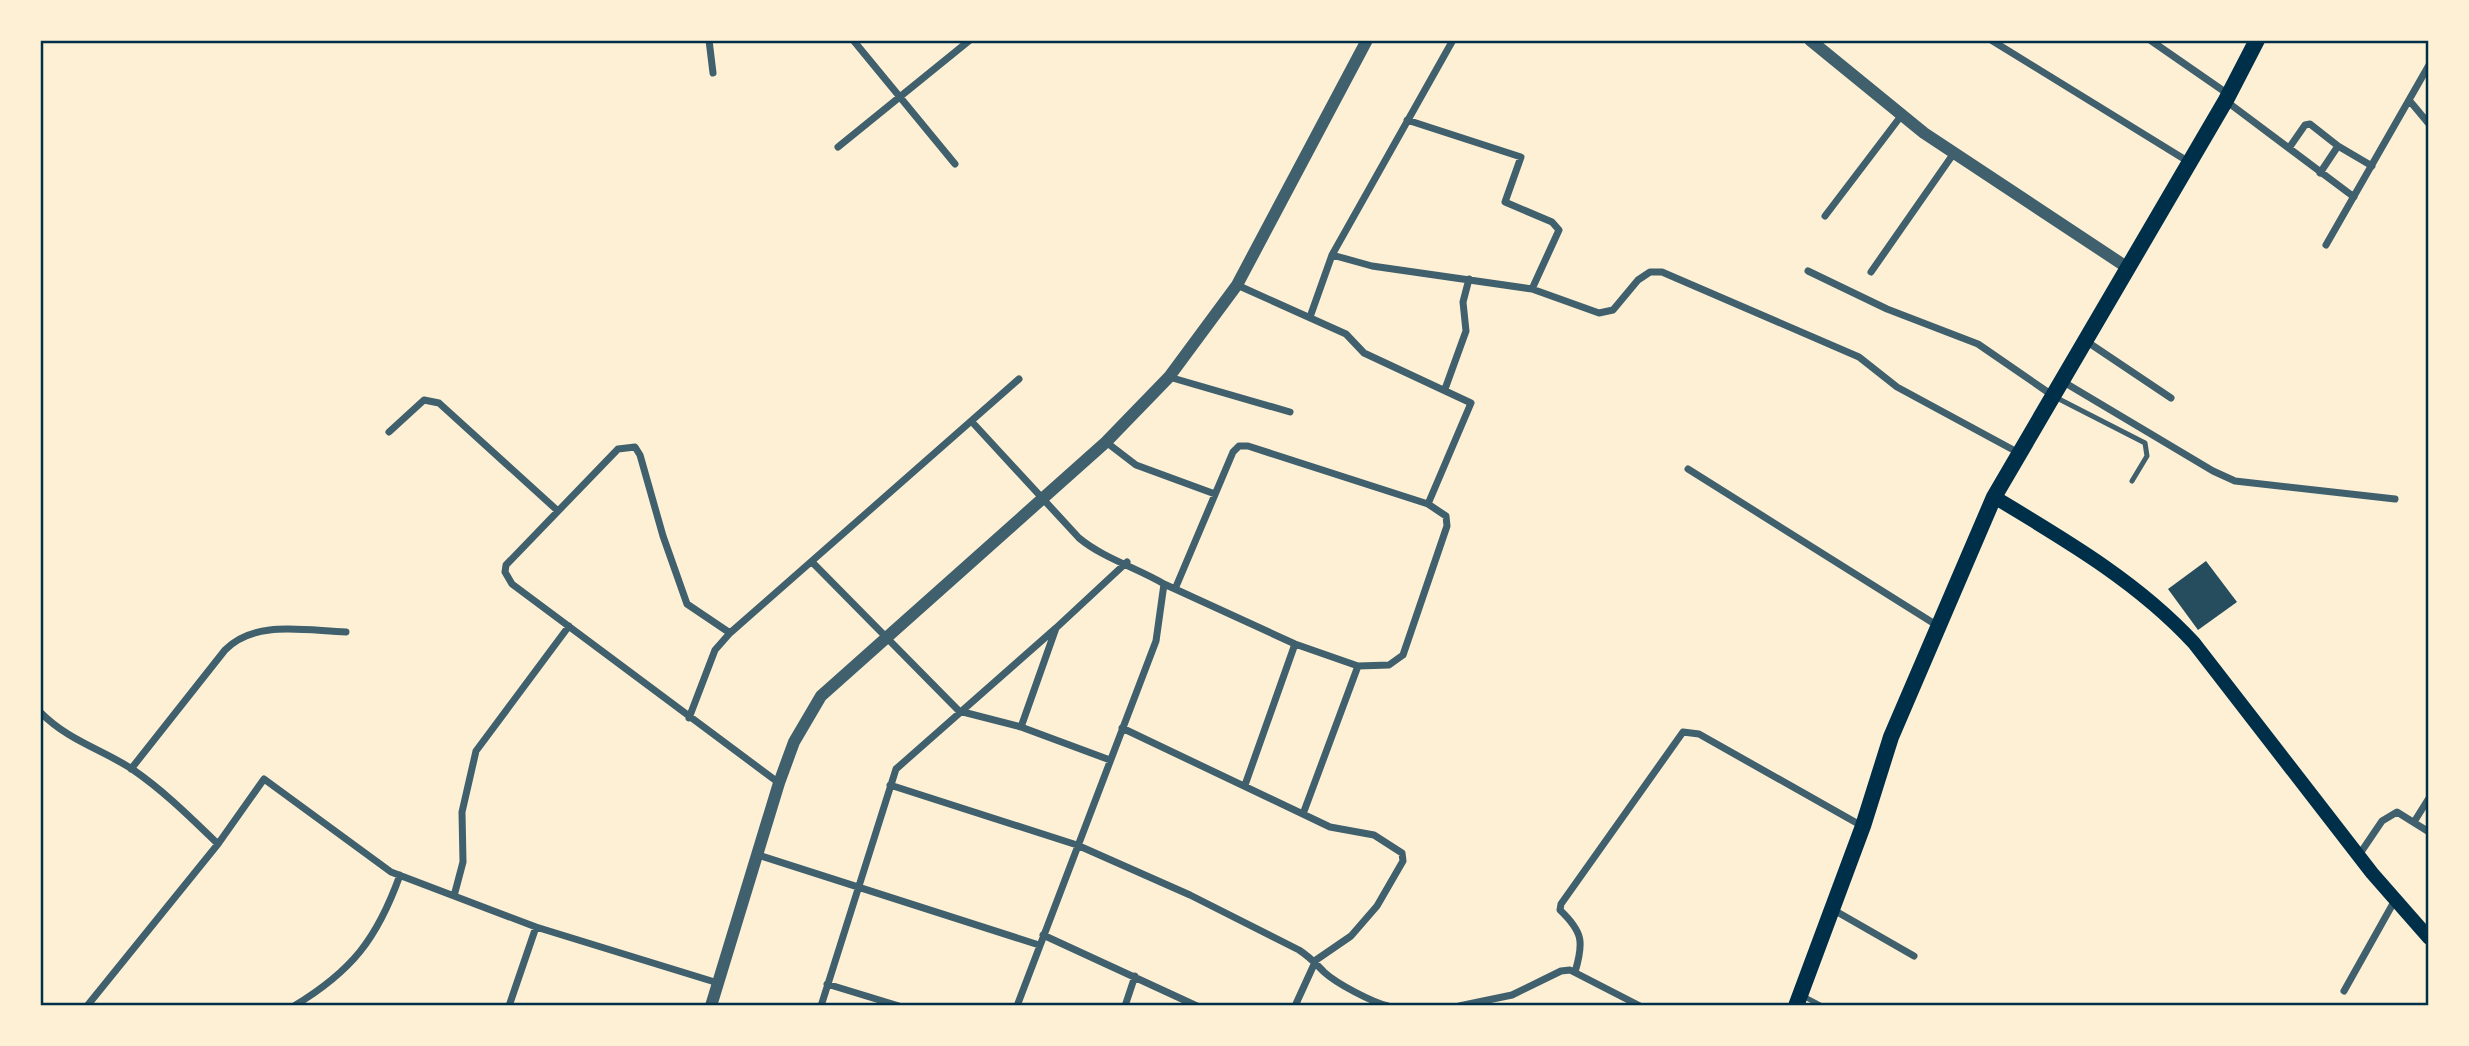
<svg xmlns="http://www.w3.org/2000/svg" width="2469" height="1046" font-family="Roboto,sans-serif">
<rect width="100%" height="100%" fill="#fdf0d5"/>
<!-- building -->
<path fill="#264d5e" d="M 2206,561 L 2237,602 L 2198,630 L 2168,589 Z"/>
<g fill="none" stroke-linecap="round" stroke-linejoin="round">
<!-- service -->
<path stroke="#3f606c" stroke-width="5" d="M 2055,397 L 2145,443 L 2147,456 L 2132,481
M 1803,996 L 1822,1006"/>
<!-- minor -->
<path stroke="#3f606c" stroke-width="7" d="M 709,40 L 713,73
M 853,40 L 955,164
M 1991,40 L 2189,162
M 2150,40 L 2228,94
M 2409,100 L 2429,124
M 2226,101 L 2354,197
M 1407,120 L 1521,157 L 1505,202 L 1552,222 L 1559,230 L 1532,289
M 838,147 L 970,40
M 2289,148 L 2305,125 L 2310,124 L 2338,146
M 2320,173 L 2338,146 L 2372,166
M 1825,216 L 1901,116
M 2326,245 L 2429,65
M 1332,255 L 1372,266 L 1532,289 L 1599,313 L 1613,310 L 1638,280 L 1650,272 L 1662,272 L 1859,357 L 1897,387 L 2019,453
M 1808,271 L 1887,309 L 1978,344 L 2052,395
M 1871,272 L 1954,153
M 1237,285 L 1346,334 L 1364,353 L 1471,403 L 1428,504
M 1310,317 L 1332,255 L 1453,40
M 2086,341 L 2171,398
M 1169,377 L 1290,412
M 2062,381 L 2213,471 L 2235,481 L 2395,499
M 1445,389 L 1466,331 L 1463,302 L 1469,279
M 973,423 L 1079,538 C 1103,558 1137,568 1164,584 L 1156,641 L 1017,1006
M 389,432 L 424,400 L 439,403 L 558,511
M 1106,442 L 1136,465 L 1215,494
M 1688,469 L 1938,626
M 813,563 L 959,711 L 1021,727 L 1110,760
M 1164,584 L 1175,589 L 1295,644 L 1358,666 L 1389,665 L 1403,655 L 1447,526 L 1446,516 L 1428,504 L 1248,446 L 1239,446 L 1233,452 L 1175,589
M 730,633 L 687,604 L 663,536 L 640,455 L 635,447 L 618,449 L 506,565 L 505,572 L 512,584 L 779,783
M 40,712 C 69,741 99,748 132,769 C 164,791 190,817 218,844
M 689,718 L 715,650 L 730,633 L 1019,379
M 1021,727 L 1056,628 L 1127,562
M 1122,728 L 1330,827 L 1374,835 L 1402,853 L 1403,861 L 1377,906 L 1351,936 L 1316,960 L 1295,1006
M 131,769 L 225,650 C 255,619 307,631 346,632
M 890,785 L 1077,845 L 1190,895 L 1299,950 C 1310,957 1315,963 1324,972 C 1337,984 1372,1002 1388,1006
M 1245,785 L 1295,644
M 1303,814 L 1358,666
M 2414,822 L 2429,798
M 758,855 L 1039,945
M 2359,855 L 2382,821 L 2397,812 L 2429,832
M 454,896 L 463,862 L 462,812 L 476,751 L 569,626
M 1832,909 L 1914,956
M 1043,935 L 1197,1006
M 1575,972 C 1584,942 1583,932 1560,910 L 1561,904 L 1683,732 L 1699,734 L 1862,826
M 827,984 L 899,1006
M 2344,991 L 2395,900
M 87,1006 L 218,844 L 264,779 L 391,872 L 536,927 L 718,983
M 294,1006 C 352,971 377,939 400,875
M 509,1006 L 536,927
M 821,1006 L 896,769 L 1056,628
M 1125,1006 L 1135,976
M 1459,1006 L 1512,995 L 1561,971 L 1570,970 L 1640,1006"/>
<!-- tertiary -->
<path stroke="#3f606c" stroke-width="12" d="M 1810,40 L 1924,133 L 2128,268
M 711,1006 L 779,783 L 794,742 L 821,696 L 1106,442 L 1169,377 L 1237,285 L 1367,40"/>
<!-- secondary -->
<path stroke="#003049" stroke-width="14" d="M 1994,497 C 2064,539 2138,582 2194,643 L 2372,873 L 2429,938"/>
<!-- trunk -->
<path stroke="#003049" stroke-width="16" d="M 1796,1006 L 1863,826 L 1891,737 L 1994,497 L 2226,100 L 2257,40"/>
</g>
<!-- border -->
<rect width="2469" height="1046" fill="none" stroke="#fdf0d5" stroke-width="84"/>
<rect x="42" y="42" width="2385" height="962" fill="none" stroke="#003049" stroke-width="2.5"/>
</svg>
